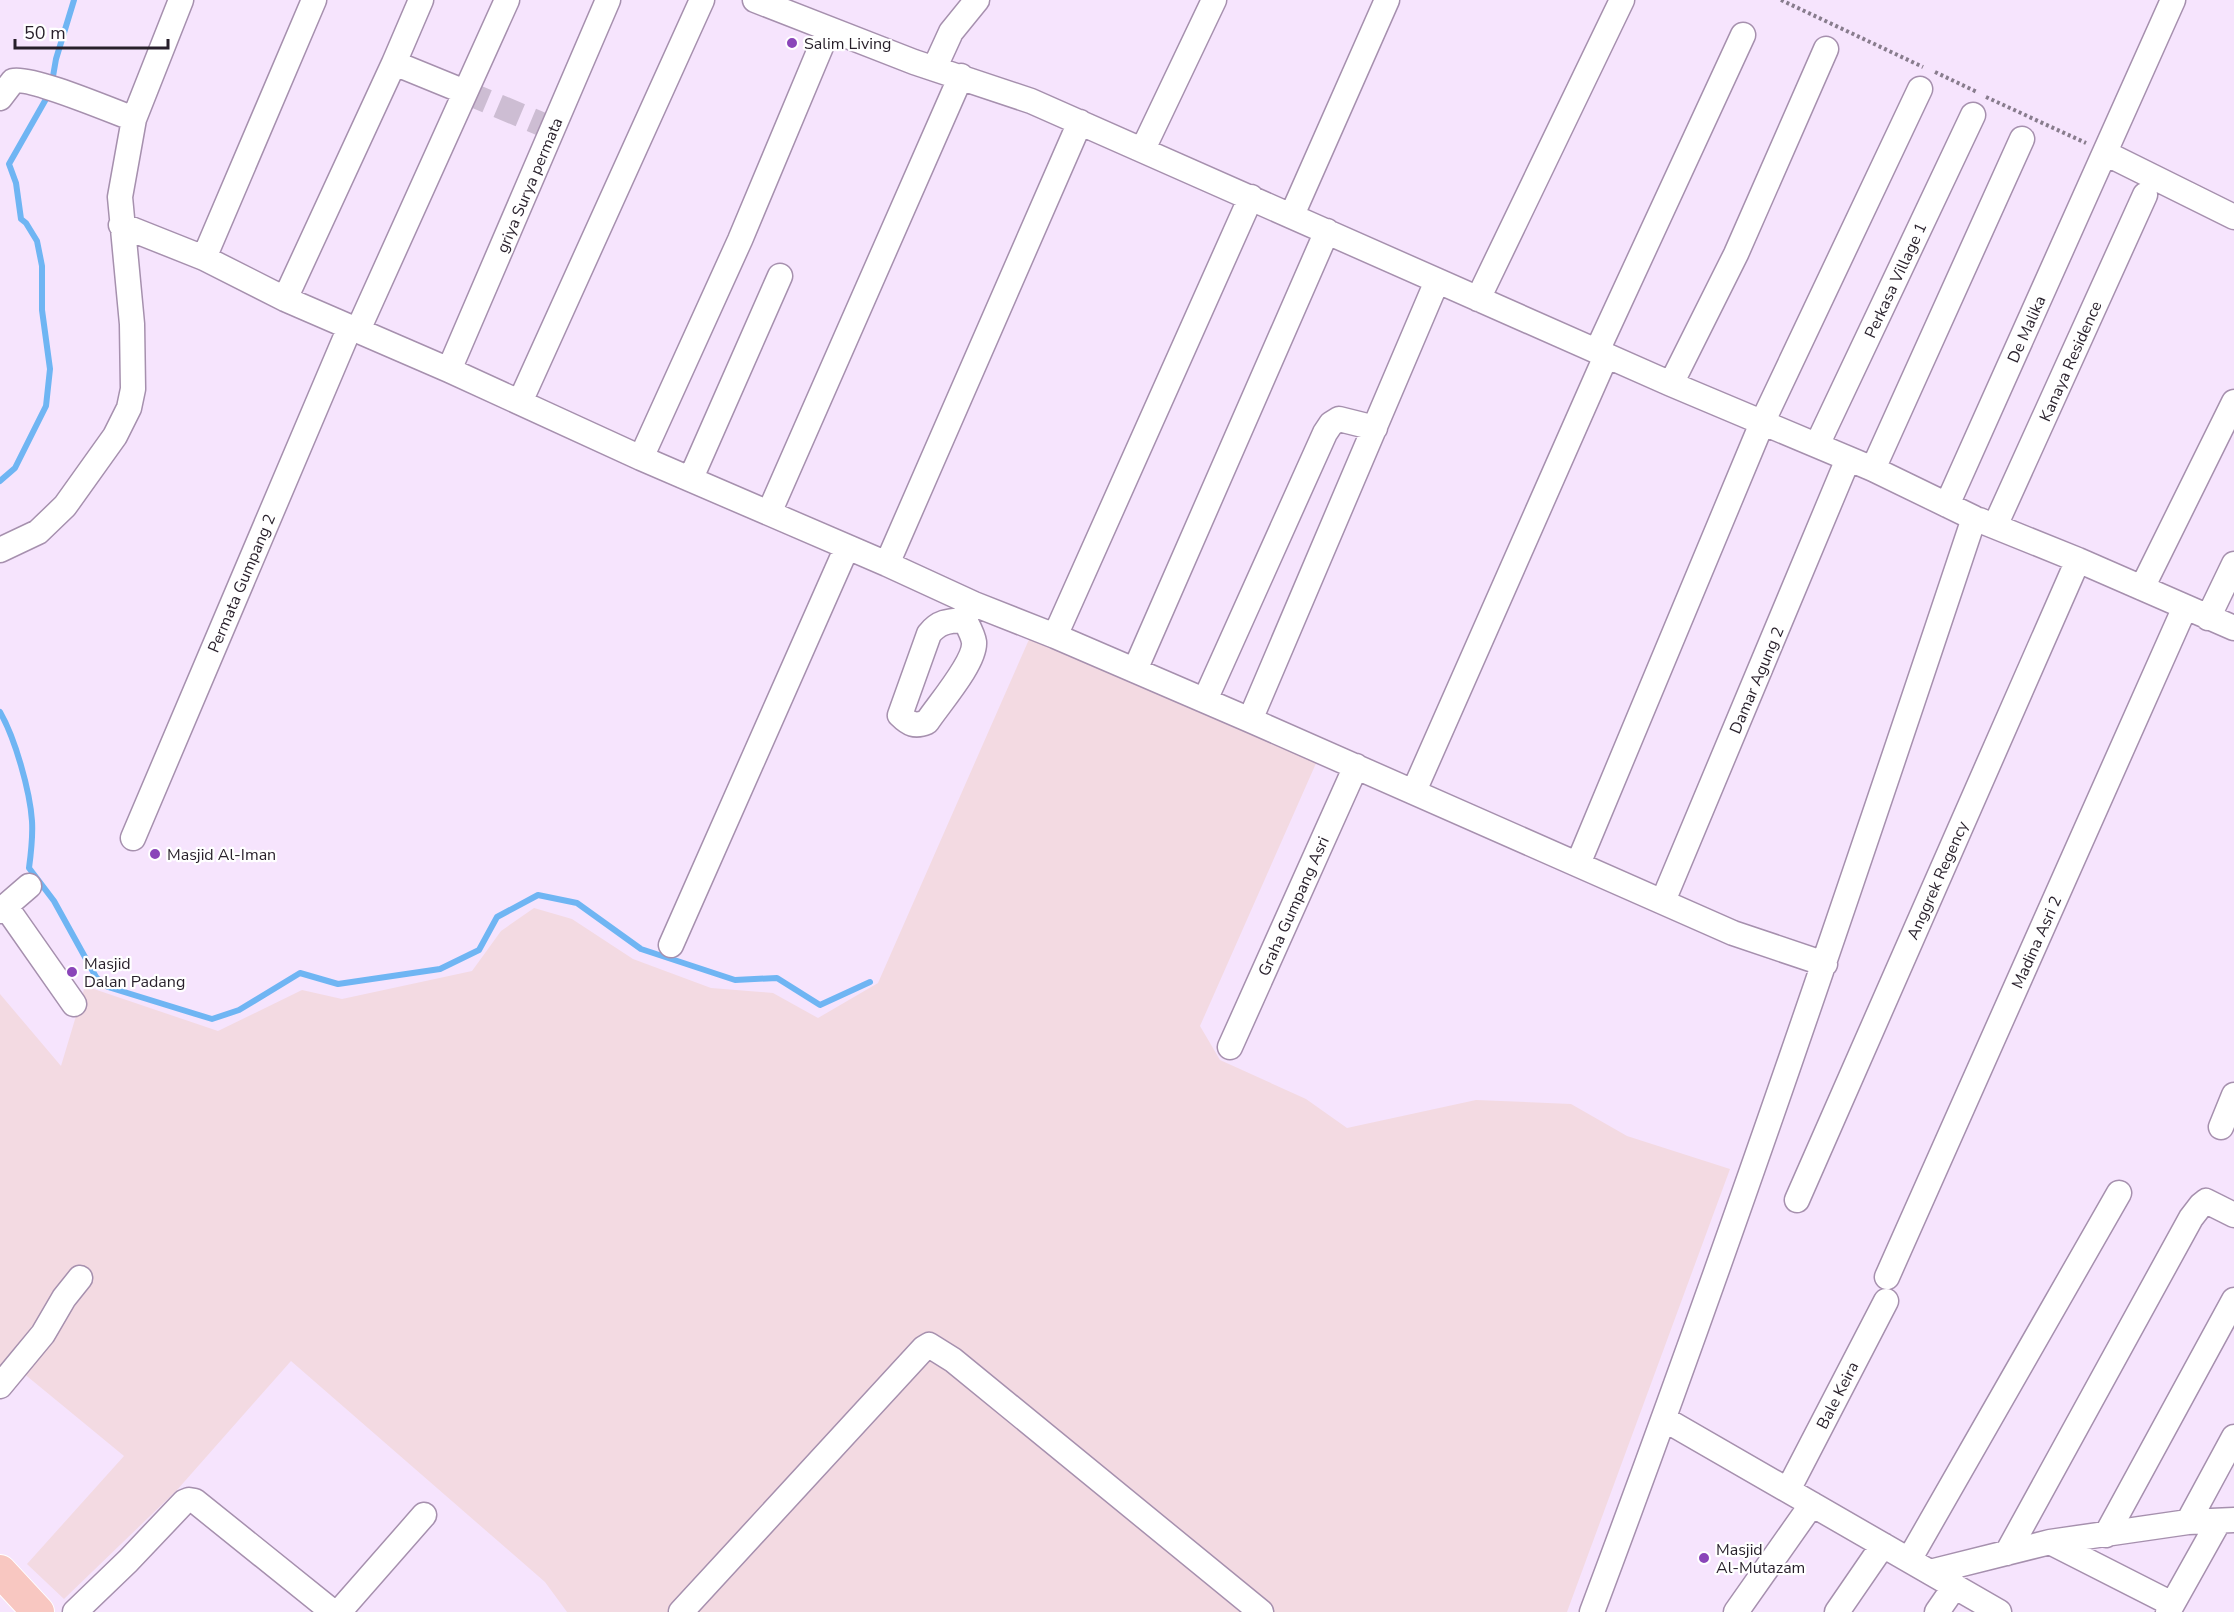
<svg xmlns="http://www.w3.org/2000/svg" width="2234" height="1612" font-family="'Nunito Sans',sans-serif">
<rect width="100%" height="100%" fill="#f6e4fd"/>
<!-- industrial -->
<path fill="#f3dae2" d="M 1034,628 L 1321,752 L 1200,1026 L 1220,1060 L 1306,1099 L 1347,1128 L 1476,1100 L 1571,1104 L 1627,1136 L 1730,1169 L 1567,1612 L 567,1612 L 545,1582 L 291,1361 L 177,1490 L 64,1599 L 27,1564 L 124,1456 L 11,1363 L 0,1377 L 0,994 L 61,1066 L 85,986 L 218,1031 L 302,990 L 342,999 L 472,971 L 501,931 L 534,908 L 572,919 L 633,959 L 711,988 L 773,993 L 818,1018 L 878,983 Z"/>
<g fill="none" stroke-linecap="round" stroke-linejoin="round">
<!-- stream -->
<path stroke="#6fb5f3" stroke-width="6" d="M 52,82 L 56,59 L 74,0
M 0,481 L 15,468 L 46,406 L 50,369 L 42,310 L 42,266 L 37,241 L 26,223 L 21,219 L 16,183 L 9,164 L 50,92
M 0,712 C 15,738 30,791 32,821 C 33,837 31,853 29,868 L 54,901 L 96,977 L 108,987 L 212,1019 L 239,1010 L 300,973 L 338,984 L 440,969 L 479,950 L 497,917 L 538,895 L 577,903 L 641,949 L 735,980 L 777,978 L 820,1005 L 870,982"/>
<!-- minor-tunnel -->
<path stroke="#cdbdd3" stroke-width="24" stroke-dasharray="24 12" stroke-linecap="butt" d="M 465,92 L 553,129"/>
<defs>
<path id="minor" d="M 421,0 L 394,63 L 465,92
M 755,0 L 914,62 L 1031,101 L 1671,384 L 1873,469 L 1974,518 C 1852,884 1728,1250 1592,1612
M 935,67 L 951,32 L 977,0
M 0,98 L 13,81 C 30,76 112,111 134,119
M 1143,149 L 1214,0
M 2105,153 L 2234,217
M 1292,215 L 1387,0
M 121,225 L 204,258 L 285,299 L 449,370 L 641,458 L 887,564 L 974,604 L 1055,636 L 1250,720 L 1733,933 L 1825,964
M 204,258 L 314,0
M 285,299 L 394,63
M 1478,299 L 1622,0
M 358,330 L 507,0
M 1597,351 L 1743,35
M 449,370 L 608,0
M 1671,384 L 1736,254 L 1826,49
M 520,402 L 702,0
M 1817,445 L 1973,115
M 641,458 L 740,240 L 828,30
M 1873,469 L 2022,139
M 691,478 L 780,276
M 1947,505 L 2173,0
M 769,513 L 961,76
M 1979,520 L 2078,560 L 2234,628
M 1995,526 L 2145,195
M 0,550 L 38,532 L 65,506 L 115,436 L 129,408 L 133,389 L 132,324 L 120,197 L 134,119 L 181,0
M 887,564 L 1080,122
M 2142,588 L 2234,402
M 2208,618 L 2234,564
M 965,620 C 968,626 973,635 974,642 C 976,662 938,705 927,722 C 915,727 909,724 900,715 L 929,634 C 939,621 949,621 965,620 Z
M 1055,636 L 1251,197
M 1135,670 L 1327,231
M 1205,700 L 1325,433 L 1331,424 L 1339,419 L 1375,428
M 1250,720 L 1437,281
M 1414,791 L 1606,356
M 133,838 L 350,327
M 1578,864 L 1762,423 L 1920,89
M 1663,901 L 1848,459
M 6,907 L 74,1004
M 0,911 L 29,886
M 671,945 L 847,547
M 1230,1047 L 1356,766
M 2221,1127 L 2234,1095
M 1797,1200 L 2078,560
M 1887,1277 L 2185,607
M 0,1386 L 43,1334 L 64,1298 L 80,1278
M 1664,1419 L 1999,1612
M 1788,1490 L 1886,1301
M 2188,1522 L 2234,1437
M 2106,1535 L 2234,1300
M 2050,1542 L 2172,1604
M 2007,1553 L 2191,1218 L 2201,1205 L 2206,1201 L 2234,1215
M 1909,1560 L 2119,1193
M 1930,1572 L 2050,1542 L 2188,1522 L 2234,1520
M 75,1612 L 128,1561 L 184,1502 L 189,1500 L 195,1501 L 333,1612
M 339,1612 L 424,1515
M 681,1612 L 924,1348 L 929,1345 L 953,1360 L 1261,1612
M 1736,1612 L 1812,1504
M 1837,1612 L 1883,1545
M 1937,1612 L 1955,1586
M 2168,1612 L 2219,1521"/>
<path id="major" d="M 0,1571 L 38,1612"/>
</defs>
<!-- minor casing -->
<use href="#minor" stroke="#a690ae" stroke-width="27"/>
<!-- major casing -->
<use href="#major" stroke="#fff" stroke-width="34"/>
<!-- path -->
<path stroke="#887c8d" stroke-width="4" stroke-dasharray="3 3" stroke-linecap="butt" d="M 1781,0 L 1923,67
M 1935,72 L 1977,92
M 1986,97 L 2086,143"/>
<!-- minor -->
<use href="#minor" stroke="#fff" stroke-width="24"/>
<!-- major -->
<use href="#major" stroke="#f8c7c1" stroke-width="32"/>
</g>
<!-- markers -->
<g fill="#8a45b9" stroke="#fff" stroke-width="2">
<circle cx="792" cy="43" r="6"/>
<circle cx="155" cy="854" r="6"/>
<circle cx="72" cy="972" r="6"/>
<circle cx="1704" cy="1558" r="6"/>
</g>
<g text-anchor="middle" stroke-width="4.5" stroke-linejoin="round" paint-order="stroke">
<!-- poi labels -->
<g font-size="16" fill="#271f2a" stroke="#fff" text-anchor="start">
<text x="804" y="49">Salim Living</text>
<text x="167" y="860">Masjid Al-Iman</text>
<text x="84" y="969">Masjid<tspan x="84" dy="18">Dalan Padang</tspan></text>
<text x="1716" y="1555">Masjid<tspan x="1716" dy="18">Al-Mutazam</tspan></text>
</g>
<!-- street labels -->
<g font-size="16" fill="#271f2a" stroke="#fff">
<text transform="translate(529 185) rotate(-67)" y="6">griya Surya permata</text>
<text transform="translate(1895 280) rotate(-65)" y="6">Perkasa Village 1</text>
<text transform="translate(2026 329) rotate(-66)" y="6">De Malika</text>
<text transform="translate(2070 361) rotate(-66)" y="6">Kanaya Residence</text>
<text transform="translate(241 583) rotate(-67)" y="6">Permata Gumpang 2</text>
<text transform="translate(1756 680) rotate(-67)" y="6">Damar Agung 2</text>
<text transform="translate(1937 880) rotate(-66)" y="6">Anggrek Regency</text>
<text transform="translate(1293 906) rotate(-66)" y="6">Graha Gumpang Asri</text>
<text transform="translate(2036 942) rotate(-66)" y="6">Madina Asri 2</text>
<text transform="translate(1837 1395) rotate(-63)" y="6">Bale Keira</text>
</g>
</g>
<!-- scale -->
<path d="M15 39v9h153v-9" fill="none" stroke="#271f2a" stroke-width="3"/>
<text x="24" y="39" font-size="18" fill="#271f2a" stroke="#ffffff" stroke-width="4.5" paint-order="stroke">50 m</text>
</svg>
